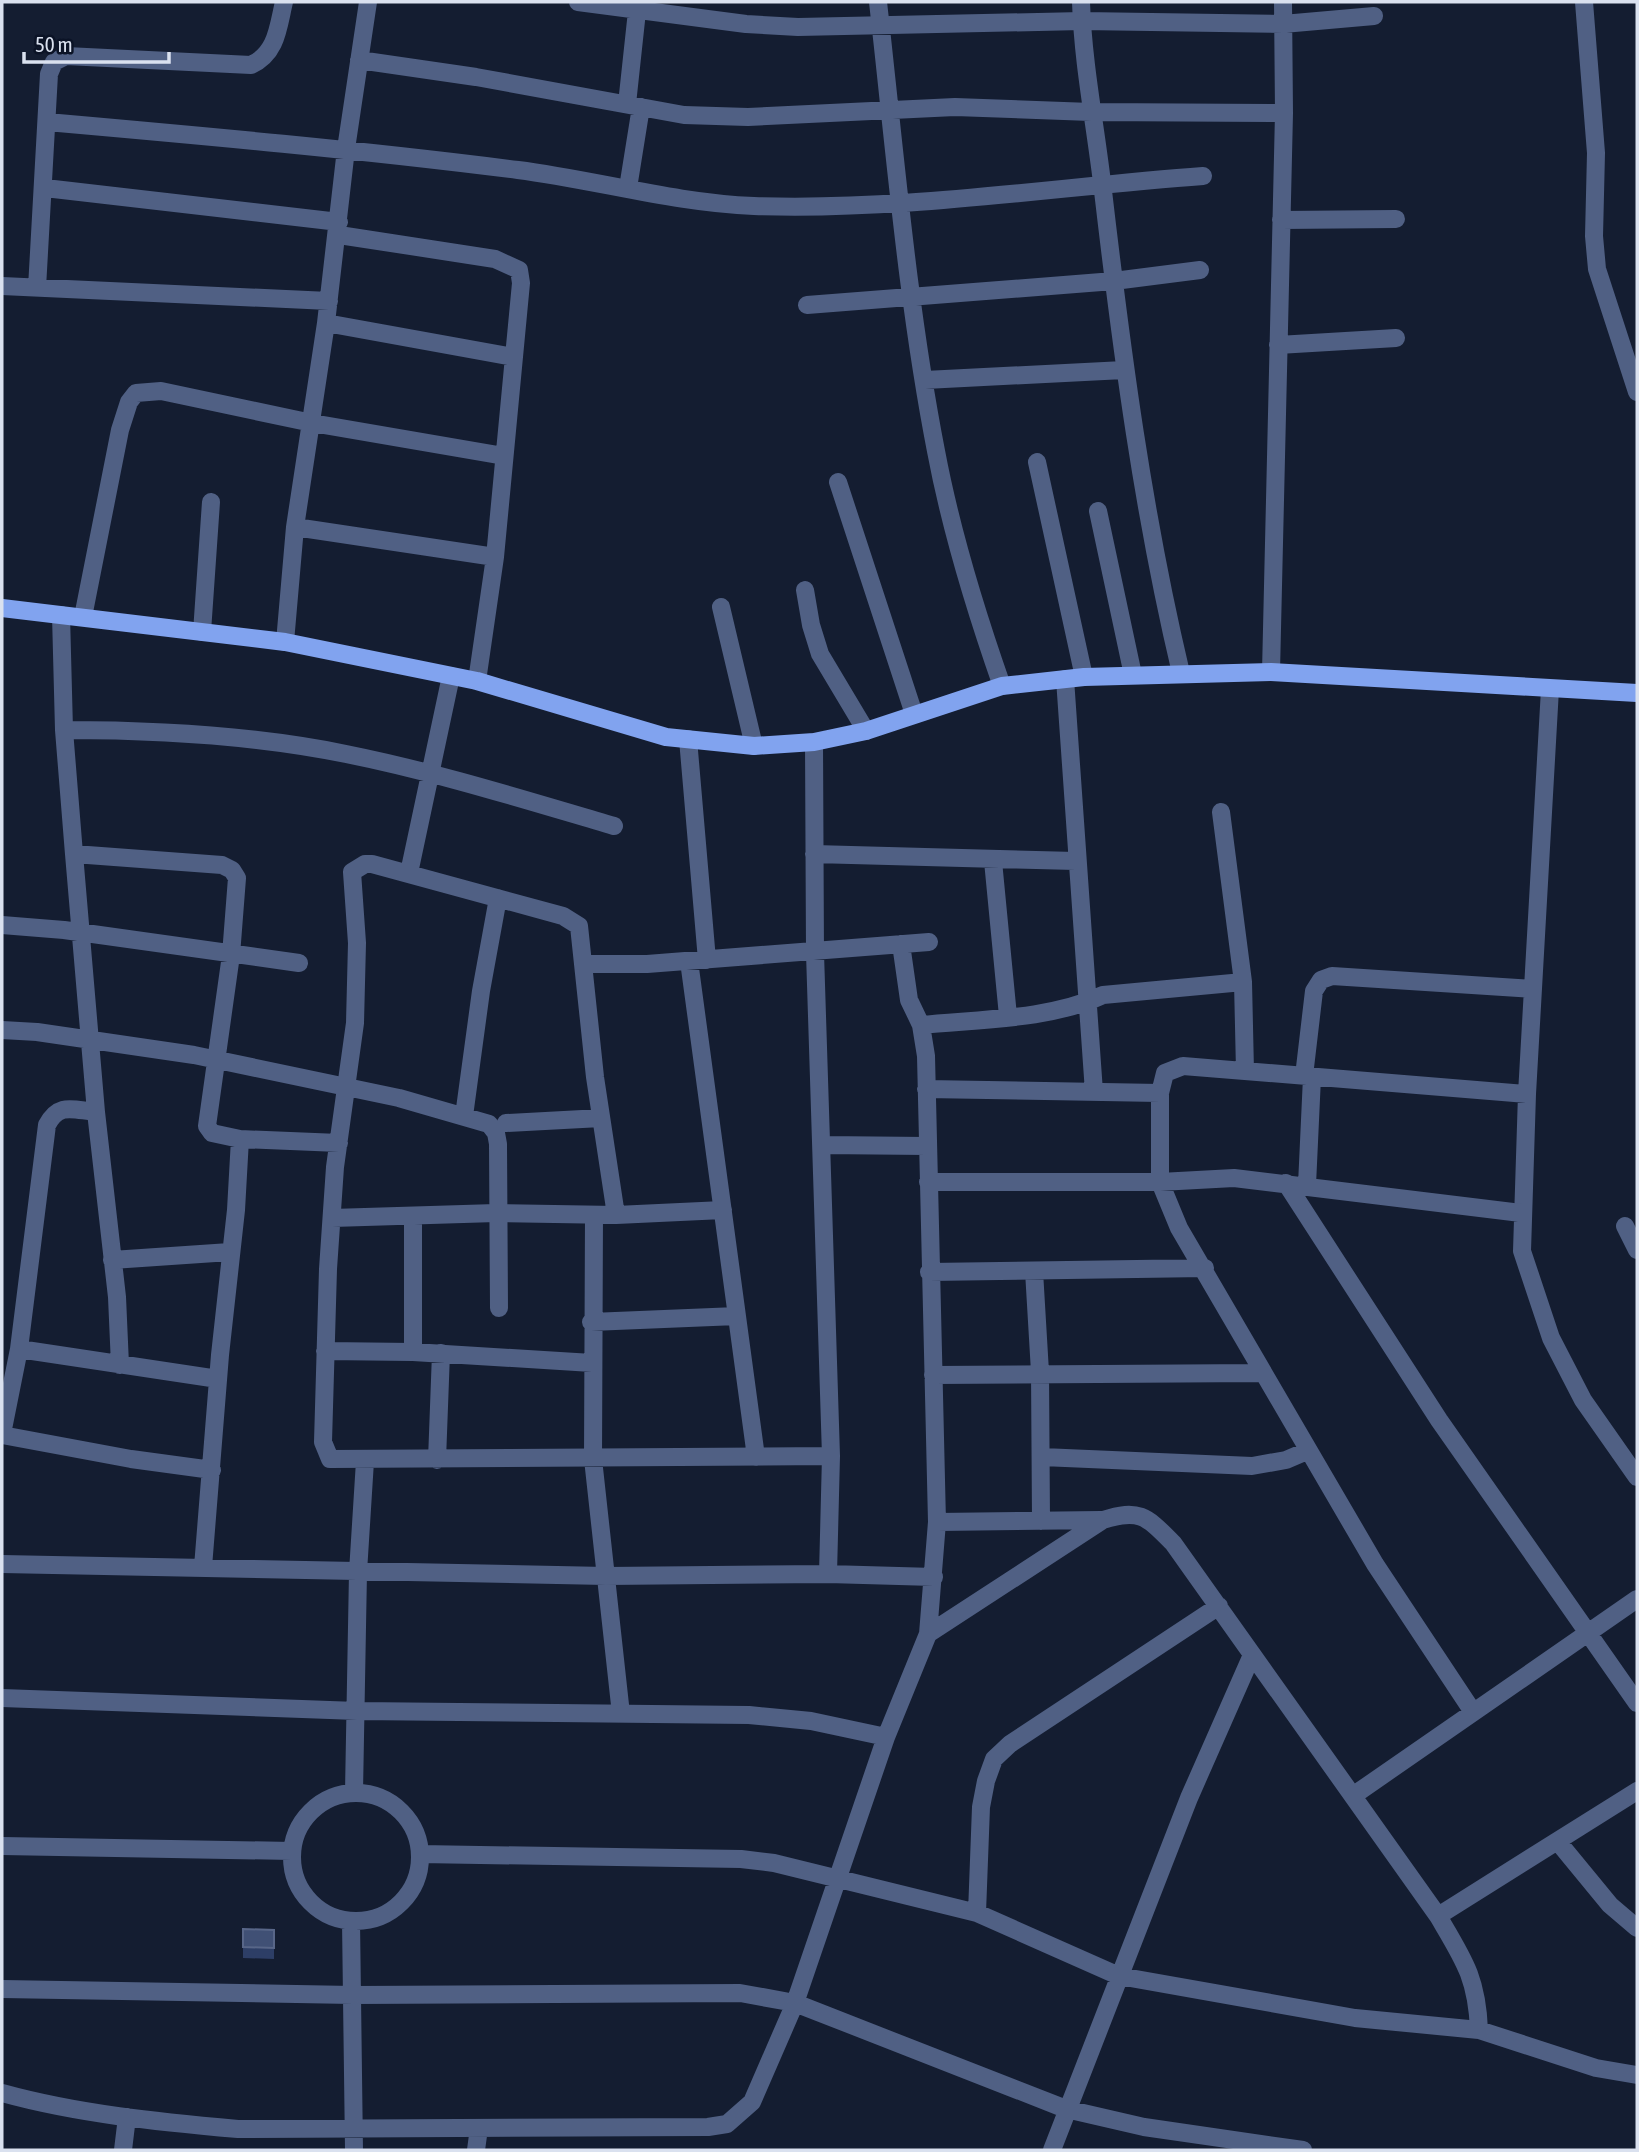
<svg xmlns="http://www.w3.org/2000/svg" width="1639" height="2152" font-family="'Asap Condensed',sans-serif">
<rect width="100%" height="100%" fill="#141d31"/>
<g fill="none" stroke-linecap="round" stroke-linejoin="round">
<!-- minor -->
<path stroke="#506084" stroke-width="18" d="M 578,2 L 746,24 L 798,27 L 1082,21 L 1283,24 L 1374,16
M 878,2 C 895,152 907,302 936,451 C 951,531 975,609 1002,686
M 1081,2 C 1083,66 1096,128 1103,191 C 1122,354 1143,513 1181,673
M 1584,2 L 1596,153 L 1594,236 L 1597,269 L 1637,392
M 359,60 L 476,77 L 684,115 L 748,117 L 955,107 L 1091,112 L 1284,113
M 627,104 L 638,2
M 47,122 C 205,136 361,150 518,170 C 596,180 675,203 754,206 C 904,211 1054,187 1203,176
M 45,188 L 339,222
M 628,188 L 641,107
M 1281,220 L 1396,219
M 339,235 L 495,259 L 519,270 L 521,283 L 495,557 L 477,681
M 2,286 L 329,301
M 37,288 L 49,74 L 54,62 L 66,56 L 251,65 C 277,53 278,27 284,2
M 807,305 L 1114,281 L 1200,270
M 326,323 L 514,357
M 1278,345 L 1396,338
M 925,380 L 1124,370
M 1037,462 L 1084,677
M 838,482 L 914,714
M 1098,511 L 1133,675
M 295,527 L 495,557
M 805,590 L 811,625 L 820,654 L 866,731
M 721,607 L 754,746
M 61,615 L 64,730 L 74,854 L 96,1112 L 117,1297 L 120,1365
M 83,617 L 120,430 L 129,402 L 136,393 L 161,391 L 312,423 L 504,456
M 202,632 L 211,502
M 285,642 L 295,527 L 326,323 L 346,149 L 368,2
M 1271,672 L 1284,113 L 1283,2
M 1065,679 L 1094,1092
M 1550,689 L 1527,1094 L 1522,1251 L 1551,1338 L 1583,1400 L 1637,1477
M 64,730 C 154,730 258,736 346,754 C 436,772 525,800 614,826
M 688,739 L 707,960
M 814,742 L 815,953 L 831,1456 L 828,1574
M 1221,812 L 1243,982 L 1245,1071
M 74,854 L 222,865 L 232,870 L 237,878 L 231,955 L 207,1126 L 212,1133 L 240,1139 L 339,1143
M 814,854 L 1076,861
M 993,861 L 1008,1016
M 409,873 L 451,676
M 2,925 L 64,930 L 299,963
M 689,961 L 756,1457
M 584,964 L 647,964 L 929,942
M 921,1025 C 980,1019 1049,1020 1103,995 L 1243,982
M 2,1030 L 37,1032 L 194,1055 L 399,1098 L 489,1124 L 496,1133 L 498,1144 L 499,1308
M 1304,1076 L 1314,991 L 1321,980 L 1332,976 L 1533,989
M 926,1089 L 1160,1093
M 464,1116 L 481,991 L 498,898
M 506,1123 L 601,1118
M 822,1145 L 927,1146
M 928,1182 L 1160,1182 L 1234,1178 L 1521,1213
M 1286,1183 L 1439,1420 L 1637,1703
M 1307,1185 L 1312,1077
M 594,1215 L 593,1459 L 621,1714
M 616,1215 L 595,1077 L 579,926 L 563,916 L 372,864 L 365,864 L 352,872 L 357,943 L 355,1023 L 335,1167 L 328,1269 L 323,1442 L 330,1459 L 831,1456
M 413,1217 L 413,1352
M 332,1218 L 496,1213 L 616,1215 L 723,1210
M 1625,1226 L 1637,1250
M 112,1260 L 230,1252
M 1034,1271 L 1040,1372 L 1041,1521
M 929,1272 L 1205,1268
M 591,1322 L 737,1316
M 19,1349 L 218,1379
M 325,1351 L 413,1352 L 592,1363
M 933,1375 L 1261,1373
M 2,1434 L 19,1349 L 47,1125 C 59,1102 73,1110 96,1112
M 2,1435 L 131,1459 L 212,1470
M 1042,1457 L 1252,1466 L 1286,1460 L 1307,1451
M 437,1460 L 441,1353
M 937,1522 L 1101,1520
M 2,1564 L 606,1576 L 828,1574 L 934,1577
M 203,1567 L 220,1355 L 236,1210 L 240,1139
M 928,1634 L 1103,1520 C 1140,1508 1147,1517 1173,1543 L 1438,1916 C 1464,1960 1477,1978 1479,2030
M 2,1698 L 357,1711 L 749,1715 L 811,1721 L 886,1737
M 1473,1712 L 1375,1564 L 1179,1228 L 1160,1182 L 1160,1093 L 1165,1073 L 1183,1066 L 1527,1094
M 354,1792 L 358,1572 L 365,1461
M292 1857a64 64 0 1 1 128 0a64 64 0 1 1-128 0Z
M 1354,1795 L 1637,1599
M 1559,1843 L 1610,1905 L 1637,1928
M 2,1846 L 292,1851
M 420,1854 L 741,1859 L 774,1863 L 977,1913 L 1119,1976 L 1355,2018 L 1479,2030 L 1596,2068 L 1637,2075
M 977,1913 L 981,1807 L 986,1781 L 994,1759 L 1010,1744 L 1219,1606
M 1438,1916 L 1637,1791
M 351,1921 L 354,2150
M 2,1989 L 353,1995 L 740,1993 L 795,2003 L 1066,2109 L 1144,2127 L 1303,2150
M 2,2093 C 78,2114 159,2122 238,2129 L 708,2127 L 727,2124 L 752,2102 L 795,2003 L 886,1737 L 928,1634 L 937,1522 L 926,1056 L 921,1025 L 909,1000 L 901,944
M 123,2150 L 127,2117
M 476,2150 L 479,2128
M 1052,2150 L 1189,1798 L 1252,1655"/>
<!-- major -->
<path stroke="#81a3ef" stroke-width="18" d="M 2,608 L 285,642 L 477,681 L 666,737 L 754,746 L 814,742 L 866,731 L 1002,686 L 1084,677 L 1271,672 L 1637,693"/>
</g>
<!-- wall -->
<path fill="#2d3e66" d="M 243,1929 L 274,1930 L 274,1959 L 243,1958 Z"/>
<!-- building -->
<path fill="#405075" stroke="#586688" stroke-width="2" d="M 243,1929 L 274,1930 L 274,1948 L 243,1947 Z"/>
<!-- border -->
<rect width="1639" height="2152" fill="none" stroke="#dae1ef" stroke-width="7"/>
<!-- scale -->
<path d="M24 52v10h145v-10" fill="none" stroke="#dae1ef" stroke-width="3.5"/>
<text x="35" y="52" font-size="21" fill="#dae1ef" stroke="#0b1326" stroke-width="5" paint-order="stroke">50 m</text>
</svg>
